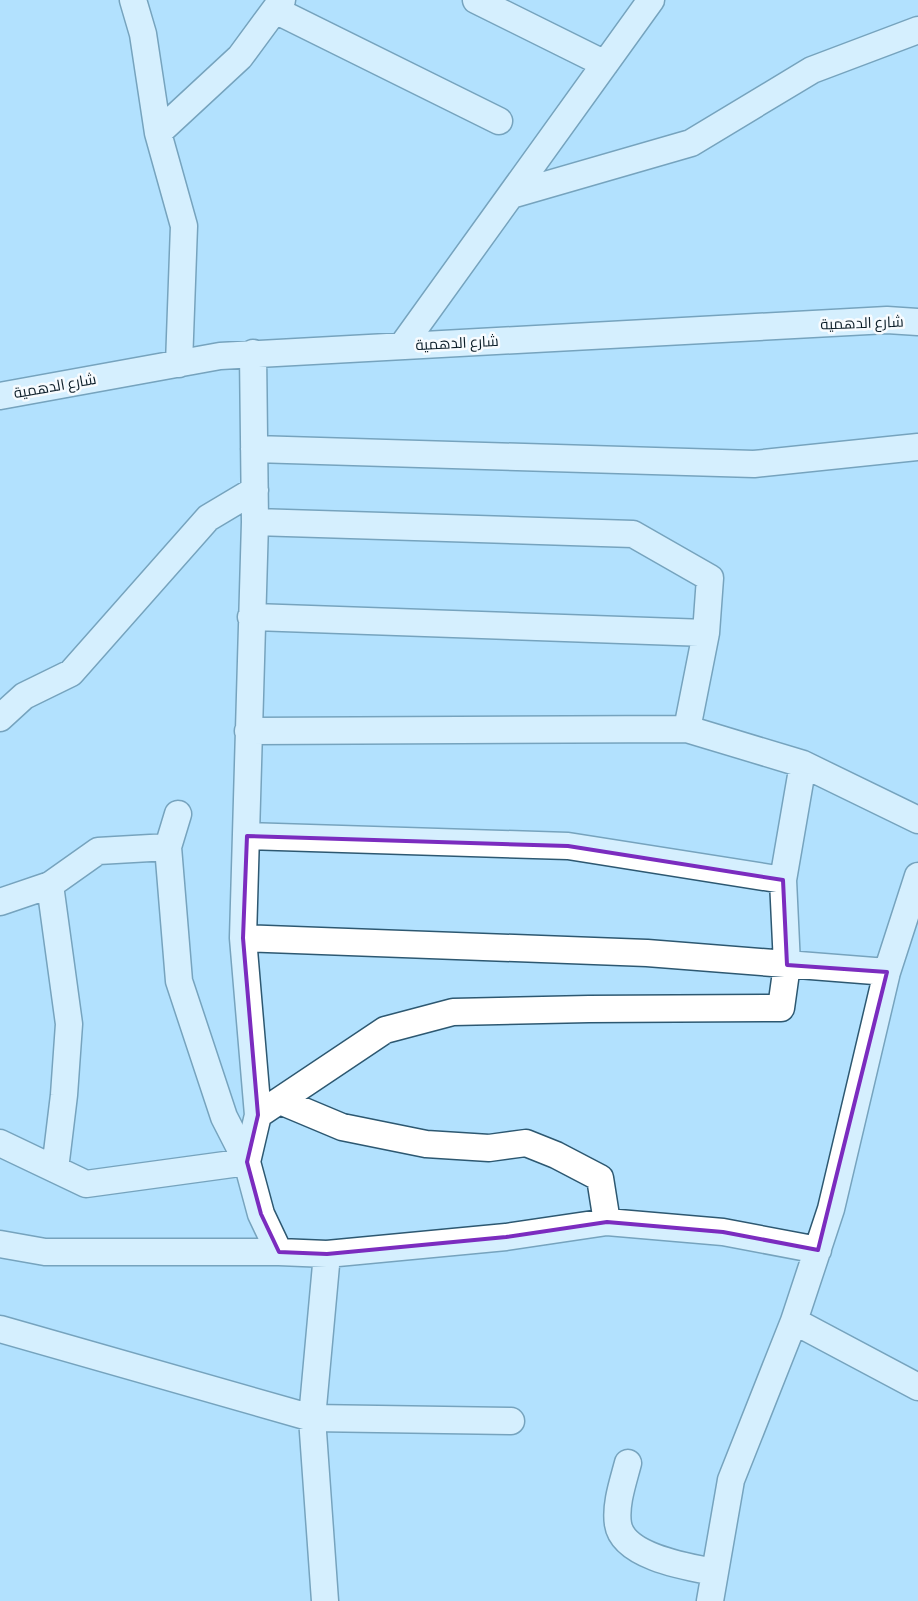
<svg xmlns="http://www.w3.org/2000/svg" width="918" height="1601" font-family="'Source Sans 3',Cairo,sans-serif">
<rect width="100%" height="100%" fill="#b2e1fe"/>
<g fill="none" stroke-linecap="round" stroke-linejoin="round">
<defs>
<path id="minor" d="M 133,0 L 143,34 L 158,133 L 184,226 L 179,364
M 476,0 L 605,64
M 275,10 L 499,121
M 158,133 L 240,57 L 282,0
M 511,195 L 691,143 L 812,70 L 918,30
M 402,346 L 651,0
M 253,353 L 255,522 L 243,938 L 258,1115 L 247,1162 L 261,1214 L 279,1252
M 0,396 L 220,356 L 887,320 L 918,322
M 254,449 L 754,464 L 918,447
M 255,522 L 633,534 L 710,578 L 706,633 L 687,729
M 251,617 L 706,633
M 0,718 L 24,696 L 71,673 L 208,518 L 255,490
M 248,731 L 687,729 L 803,764 L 918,820
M 247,836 L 568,846 L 783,880
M 50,885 L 69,1024 L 64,1095 L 55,1169
M 0,902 L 50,885 L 98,851 L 168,847
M 243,938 L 647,953 L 887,972
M 280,1101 L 342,1127 L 426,1144 L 489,1148 L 526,1143 L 556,1155 L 600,1178 L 607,1222
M 258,1115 L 385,1030 L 453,1012 L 589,1009 L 781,1008 L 787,965 L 783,880 L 803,764
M 0,1143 L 86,1184 L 247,1162 L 224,1117 L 179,981 L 168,847 L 178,814
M 0,1244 L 45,1252 L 279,1252 L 327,1254 L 506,1237 L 607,1222 L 723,1232 L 818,1250
M 794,1321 L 918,1387
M 0,1329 L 312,1418 L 511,1421
M 628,1463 C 623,1482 615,1505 618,1524 C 623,1557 688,1567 714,1572
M 325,1601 L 312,1418 L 327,1254
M 710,1601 L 731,1480 L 794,1321 L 831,1209 L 887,972 L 918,876"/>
</defs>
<!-- minor casing -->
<use href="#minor" stroke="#2d5871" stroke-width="29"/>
<!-- minor -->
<use href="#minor" stroke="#fff" stroke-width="26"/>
</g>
<!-- marked area -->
<path d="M0 0H918V1601H0ZM 247,836 L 568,846 L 783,880 L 787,965 L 887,972 L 818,1250 L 723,1232 L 607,1222 L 506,1237 L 327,1254 L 279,1252 L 261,1214 L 247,1162 L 258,1115 L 243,938 Z" fill="#b2e1fe" fill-opacity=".55" fill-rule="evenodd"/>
<path fill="none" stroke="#7b2cbf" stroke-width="4" stroke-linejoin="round" d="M 247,836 L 568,846 L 783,880 L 787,965 L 887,972 L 818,1250 L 723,1232 L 607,1222 L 506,1237 L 327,1254 L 279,1252 L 261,1214 L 247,1162 L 258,1115 L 243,938 Z"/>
<g text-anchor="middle" stroke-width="5" stroke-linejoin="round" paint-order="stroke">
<!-- street labels -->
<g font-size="15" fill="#0a1c27" stroke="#f7fbfe">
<text transform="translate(862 323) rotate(-2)" y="5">شارع الدهمية</text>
<text transform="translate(457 343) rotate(-3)" y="5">شارع الدهمية</text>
<text transform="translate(55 386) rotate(-10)" y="5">شارع الدهمية</text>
</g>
</g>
</svg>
